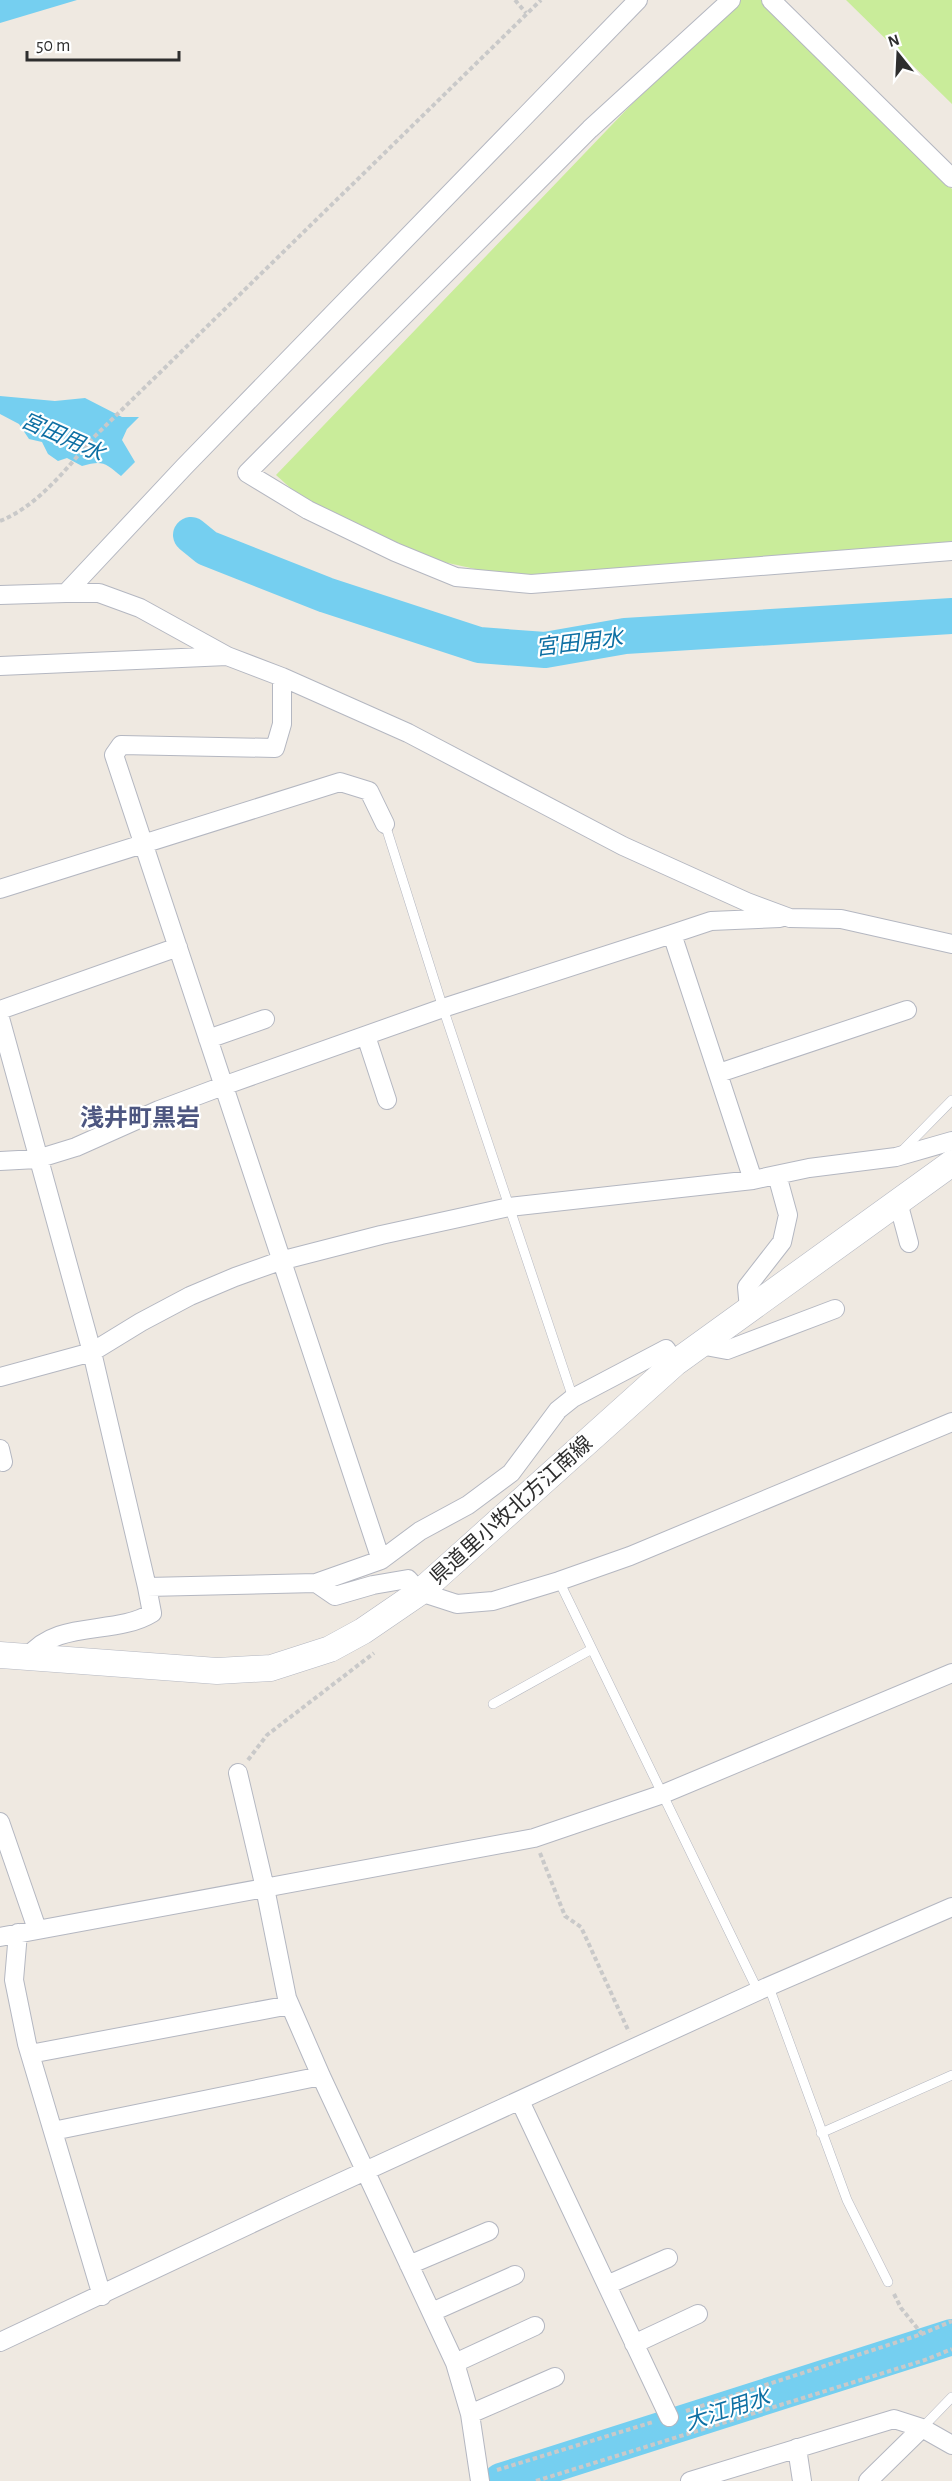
<svg xmlns="http://www.w3.org/2000/svg" width="952" height="2481" font-family="'Alegreya Sans','Noto Sans JP',sans-serif">
<rect width="100%" height="100%" fill="#efe9e1"/>
<!-- pitch -->
<path fill="#c9ec9a" d="M 741,0 L 764,0 L 952,189 L 952,543 L 535,575 L 498,574 L 416,556 L 308,504 L 276,475 L 629,107 Z
M 846,0 L 952,0 L 952,104 Z"/>
<!-- water -->
<path fill="#75cff0" d="M 0,0 L 77,0 L 0,23 Z
M 0,396 L 55,401 L 85,398 L 122,417 L 139,417 L 127,429 L 122,440 L 135,462 L 121,476 C 105,463 103,460 82,466 L 67,458 L 58,461 L 48,454 L 42,442 L 29,439 L 19,424 L 0,414 Z"/>
<g fill="none" stroke-linecap="round" stroke-linejoin="round">
<!-- river -->
<path stroke="#75cff0" stroke-width="36" d="M 191,535 L 207,548 L 326,595 L 479,645 L 545,650 L 625,636 L 952,616
M 501,2481 L 952,2337"/>
<defs>
<path id="service" d="M 385,824 L 443,1008 L 573,1398
M 902,1151 L 952,1100
M 559,1581 L 758,1991
M 493,1704 L 592,1649
M 769,1987 L 847,2200 L 888,2282
M 821,2133 L 952,2075
M 922,2428 L 952,2397"/>
<path id="minor" d="M 731,0 L 590,129 L 247,473 L 308,510 L 395,552 L 456,577 L 531,584 L 952,551
M 771,0 L 952,178
M 66,593 L 99,593 L 140,608 L 227,656 L 282,677 L 408,733 L 623,846 L 747,902 L 790,918 L 841,919 L 952,944
M 0,595 L 66,593 L 184,467 L 638,0
M 0,666 L 227,656
M 282,677 L 282,724 L 275,748 L 121,745 L 114,755 L 381,1560 L 316,1583
M 0,889 L 340,782 L 369,791 L 385,824
M 672,934 L 711,921 L 780,918
M 0,1010 L 178,947
M 0,1018 L 92,1352 L 147,1587 L 316,1583 L 335,1596 L 373,1585 L 408,1579 L 420,1592 L 457,1604 L 493,1601 L 559,1581 L 630,1556 L 952,1422
M 366,1036 L 387,1100
M 208,1039 L 265,1019
M 719,1073 L 907,1010
M 0,1161 L 37,1159 L 76,1147 L 159,1110 L 223,1086 L 443,1008 L 672,934 L 753,1180
M 898,1202 L 909,1243
M 749,1309 L 747,1287 L 782,1242 L 788,1215 L 777,1175
M 700,1345 L 727,1350 L 835,1309
M 0,1377 L 92,1352 L 141,1322 L 190,1296 L 235,1277 L 280,1261 L 381,1235 L 509,1207 L 753,1180 L 809,1168 L 896,1157 L 952,1141
M 0,1449 L 3,1462
M 381,1560 L 420,1531 L 468,1505 L 511,1473 L 558,1410 L 573,1398 L 666,1349 L 675,1363
M 28,1657 C 57,1619 115,1636 152,1613 L 147,1587
M 238,1773 L 265,1888 L 287,1998 L 321,2076 L 455,2363 L 470,2414 L 480,2481
M 0,1822 L 37,1929
M 18,1933 L 14,1980 L 27,2044 L 102,2296
M 0,1937 L 534,1838 L 663,1794 L 952,1673
M 30,2054 L 290,2005
M 520,2101 L 669,2417
M 53,2131 L 321,2076
M 409,2265 L 489,2231
M 607,2285 L 668,2258
M 432,2312 L 515,2275
M 0,2342 L 291,2205 L 758,1991 L 952,1907
M 634,2344 L 698,2314
M 455,2363 L 535,2326
M 470,2414 L 555,2377
M 797,2448 L 802,2481
M 690,2481 L 894,2419 L 922,2428 L 952,2445
M 868,2481 L 922,2428"/>
<path id="secondary" d="M 0,1655 L 217,1671 L 271,1668 L 330,1649 L 363,1631 L 420,1592 L 675,1363 L 952,1163"/>
</defs>
<!-- service casing -->
<use href="#service" stroke="#b4b7c1" stroke-width="10"/>
<!-- minor casing -->
<use href="#minor" stroke="#b4b7c1" stroke-width="20"/>
<!-- secondary casing -->
<use href="#secondary" stroke="#b4b7c1" stroke-width="27"/>
<!-- path -->
<path stroke="#c9c9c9" stroke-width="4" stroke-dasharray="4.5 3" stroke-linecap="butt" d="M 515,0 L 526,13
M 0,521 C 38,506 67,468 93,438 L 541,0
M 248,1760 L 267,1735 L 374,1653
M 540,1853 L 565,1916 L 581,1927 L 629,2032
M 894,2294 L 901,2308 L 922,2334
M 686,2411 L 922,2334 L 952,2321
M 497,2470 L 653,2422
M 536,2481 L 925,2360 L 952,2349"/>
<!-- service -->
<use href="#service" stroke="#fff" stroke-width="9"/>
<!-- minor -->
<use href="#minor" stroke="#fff" stroke-width="18"/>
<!-- secondary -->
<use href="#secondary" stroke="#fff" stroke-width="26"/>
</g>
<g text-anchor="middle" stroke-width="4.5" stroke-linejoin="round" paint-order="stroke">
<!-- street labels -->
<g font-size="21" fill="#2e2e2e" stroke="#fff">
<text transform="translate(511 1510) rotate(-42)" y="7">県道里小牧北方江南線</text>
</g>
<!-- water labels -->
<g font-size="22" font-style="italic" fill="#0d6fa3" stroke="#fff">
<text transform="translate(63 436) rotate(24)" y="8">宮田用水</text>
<text transform="translate(579 642) rotate(-7)" y="8">宮田用水</text>
<text transform="translate(727 2409) rotate(-18)" y="8">大江用水</text>
</g>
<!-- quarter labels -->
<g font-size="24" font-weight="bold" fill="#4d5680" stroke="#fff">
<text x="140" y="1126">浅井町黒岩</text>
</g>
</g>
<!-- north arrow -->
<g transform="translate(898 54) rotate(342)" stroke="#ffffff" stroke-width="4.5" paint-order="stroke">
<path d="M0-4.5L10 22L0 15L-10 22Z" fill="#2e2e2e"/>
<text y="-9" font-size="16" font-weight="bold" text-anchor="middle" fill="#2e2e2e">N</text>
</g>
<!-- scale -->
<path d="M27 51v9h152v-9" fill="none" stroke="#2e2e2e" stroke-width="3"/>
<text x="36" y="51" font-size="18" fill="#2e2e2e" stroke="#ffffff" stroke-width="4.5" paint-order="stroke">50 m</text>
</svg>
